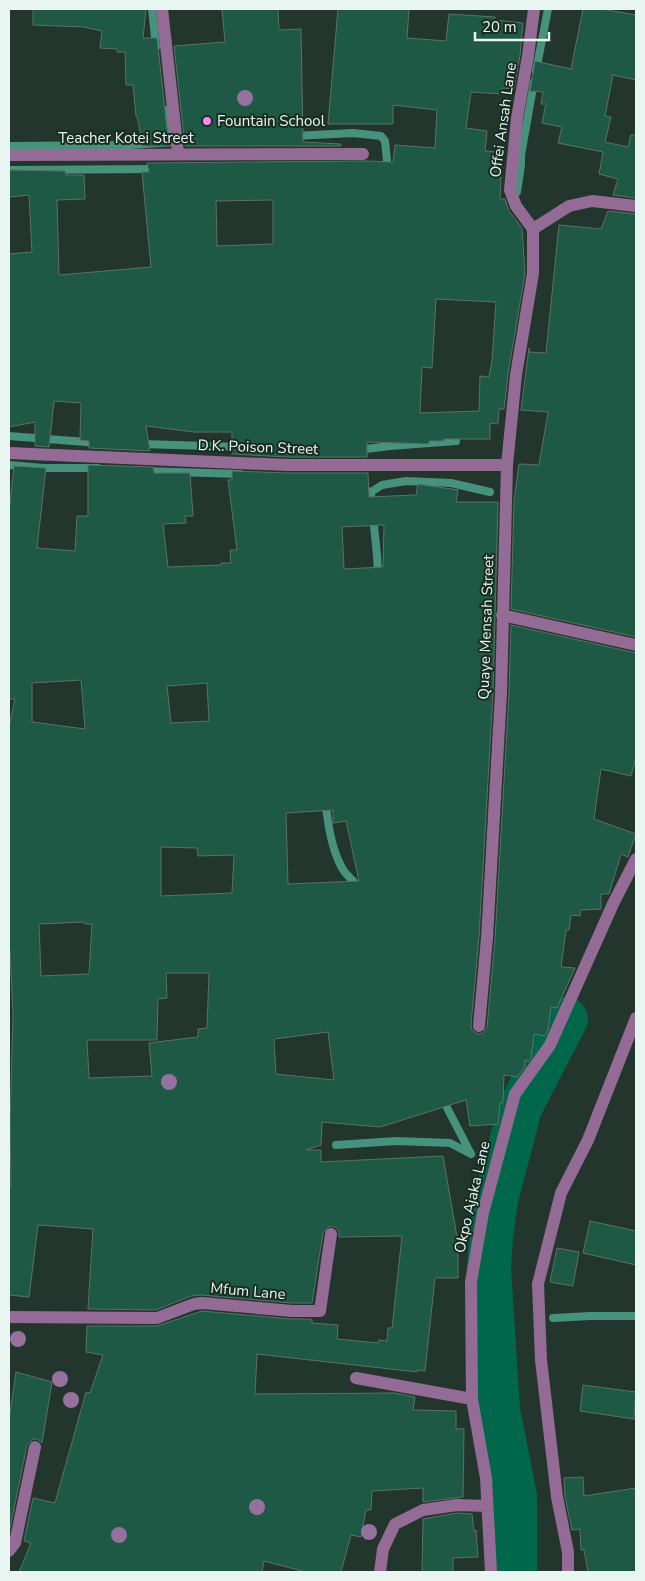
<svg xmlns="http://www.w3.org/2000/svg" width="645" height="1581" font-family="'Nunito Sans',sans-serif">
<rect width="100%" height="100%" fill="#22362e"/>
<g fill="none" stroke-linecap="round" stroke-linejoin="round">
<!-- stream -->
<path stroke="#46927c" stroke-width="8" d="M 152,9 L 156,47
M 536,71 L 548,9
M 294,136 L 353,133 L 381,136 L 385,141 L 388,171
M 9,146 L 131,145 L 172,142 L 165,110
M 9,170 L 158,169
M 517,192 L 521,165 L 521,155 L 534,82
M 9,436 L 99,443
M 141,444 L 242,447
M 358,450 L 390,446 L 456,441
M 9,465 L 43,468 L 98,468
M 145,471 L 240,474
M 368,491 L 371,492 L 382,485 L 406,481 L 451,483 L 490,492
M 371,492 C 372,520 378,548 378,577
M 325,800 C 328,823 331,848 342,868 C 347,878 355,878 357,890
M 442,1098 L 471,1154
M 336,1145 L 396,1141 L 450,1143 L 471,1154
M 553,1318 L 590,1316 L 636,1316"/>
<!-- river -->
<path stroke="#00674b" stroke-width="44" d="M 515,1572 L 515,1496 L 498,1410 L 489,1268 L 491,1237 L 496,1200 L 520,1108 L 566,1019"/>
</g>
<!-- building -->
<path fill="#1d5944" stroke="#5c7168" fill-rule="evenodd" d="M 33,9 L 146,9 L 143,38 L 157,38 L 169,146 L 143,146 L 137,116 L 136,116 L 133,85 L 126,85 L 125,52 L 117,52 L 117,49 L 100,48 L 102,31 L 83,27 L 33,25 Z
M 222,9 L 278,9 L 279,30 L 301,29 L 303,142 L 341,144 L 341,146 L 185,146 L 174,46 L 225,42 Z
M 338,9 L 409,9 L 407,38 L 446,41 L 449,14 L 495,17 L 495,20 L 523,23 L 520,55 L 514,89 L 502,88 L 501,94 L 471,92 L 466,128 L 487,131 L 485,151 L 502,152 L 500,199 L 505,199 L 509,211 L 522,228 L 525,273 L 508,374 L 504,409 L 499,409 L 498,424 L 490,423 L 490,439 L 444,439 L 444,441 L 429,441 L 429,444 L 367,442 L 367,457 L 287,457 L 232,454 L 232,432 L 194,432 L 146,426 L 150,451 L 89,448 L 89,441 L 80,440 L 81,403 L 54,401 L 49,447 L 35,446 L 35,422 L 9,427 L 9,254 L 32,252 L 29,195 L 9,197 L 9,170 L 65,171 L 66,175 L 84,175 L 85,199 L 57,200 L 59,275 L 151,267 L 142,172 L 149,172 L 147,163 L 367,161 L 393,162 L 395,145 L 435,148 L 437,110 L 393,105 L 393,124 L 328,124 ZM 273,200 L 273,244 L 217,246 L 216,201 ZM 436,299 L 496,302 L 492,360 L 489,377 L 480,376 L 479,411 L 420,413 L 422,367 L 432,368 Z
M 583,9 L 601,9 L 636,15 L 636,80 L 613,75 L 605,116 L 611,117 L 605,142 L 628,147 L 631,135 L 636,135 L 636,198 L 613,195 L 618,179 L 599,174 L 603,152 L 558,143 L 562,127 L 542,123 L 546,104 L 541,104 L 543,92 L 530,91 L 535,61 L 571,69 Z
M 608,211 L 636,214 L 636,637 L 511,609 L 514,502 L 519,464 L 539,465 L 548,412 L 521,410 L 529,348 L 529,352 L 546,353 L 559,225 L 601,229 Z
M 88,465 L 153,467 L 154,473 L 190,473 L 193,516 L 185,516 L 186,523 L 163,524 L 168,567 L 221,565 L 221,563 L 231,563 L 230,550 L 237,550 L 228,480 L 232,480 L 232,471 L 287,473 L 368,473 L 369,497 L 416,495 L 418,484 L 458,490 L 456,502 L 498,502 L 493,693 L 479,937 L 471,1025 L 472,1030 L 478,1034 L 483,1033 L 487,1027 L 495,939 L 509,693 L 511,625 L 636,653 L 636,758 L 631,776 L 601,769 L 594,819 L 636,834 L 628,857 L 621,854 L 609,894 L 601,894 L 601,909 L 581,910 L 580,916 L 571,915 L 569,930 L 566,930 L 561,967 L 575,968 L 557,1008 L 551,1007 L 548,1030 L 545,1036 L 534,1034 L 531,1058 L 529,1061 L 525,1060 L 524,1068 L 517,1077 L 504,1075 L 503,1103 L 500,1103 L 498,1124 L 470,1126 L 466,1100 L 380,1127 L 322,1122 L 321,1145 L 306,1150 L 321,1150 L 321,1162 L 443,1156 L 458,1243 L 458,1278 L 435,1278 L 425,1371 L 417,1370 L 417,1372 L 257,1354 L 255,1394 L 395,1393 L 415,1397 L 413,1410 L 456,1411 L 456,1429 L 464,1429 L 463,1497 L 423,1502 L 423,1488 L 372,1491 L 371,1510 L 366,1510 L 361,1537 L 351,1535 L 341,1572 L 306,1572 L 264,1561 L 262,1572 L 19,1572 L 31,1543 L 24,1541 L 33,1498 L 55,1503 L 86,1392 L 90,1393 L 103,1355 L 86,1352 L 87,1326 L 157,1326 L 202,1311 L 291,1319 L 309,1319 L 312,1320 L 312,1323 L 338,1325 L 337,1339 L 378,1343 L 379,1340 L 387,1341 L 388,1328 L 392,1328 L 402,1236 L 339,1237 L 339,1231 L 336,1228 L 333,1226 L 328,1227 L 323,1233 L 312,1303 L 292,1303 L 201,1295 L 191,1296 L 156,1310 L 88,1309 L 93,1229 L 38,1225 L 29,1297 L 9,1295 L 9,1187 L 11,1187 L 10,1126 L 13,1015 L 10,949 L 9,949 L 9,727 L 15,699 L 9,699 L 9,513 L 14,466 L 46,468 L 37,548 L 75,551 L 77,516 L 88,516 ZM 384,525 L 383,567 L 344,569 L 342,527 ZM 81,680 L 85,729 L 32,722 L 32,683 ZM 207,683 L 209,721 L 171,723 L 167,686 ZM 333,810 L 333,823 L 346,821 L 359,881 L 288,884 L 286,813 ZM 161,847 L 197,848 L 198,856 L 234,855 L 232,893 L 161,896 ZM 84,922 L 85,924 L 92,924 L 89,974 L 41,976 L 39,924 ZM 166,973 L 209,973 L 207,1028 L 198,1029 L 198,1037 L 149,1043 L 152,1076 L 89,1078 L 87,1040 L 157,1040 L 158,999 L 167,998 ZM 328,1032 L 334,1080 L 276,1074 L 274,1039 Z
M 590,1221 L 636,1231 L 636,1265 L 583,1253 Z
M 557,1248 L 579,1252 L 573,1286 L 550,1282 Z
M 16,1372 L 52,1382 L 42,1443 L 37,1439 L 33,1439 L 27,1445 L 9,1533 L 9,1420 Z
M 583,1385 L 636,1392 L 634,1419 L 580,1411 Z
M 583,1477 L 584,1496 L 636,1488 L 636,1572 L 588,1572 L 584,1550 L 581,1550 L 580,1529 L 572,1530 L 565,1497 L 564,1478 Z
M 457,1513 L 472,1514 L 474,1531 L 476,1530 L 478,1557 L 453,1558 L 453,1572 L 422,1572 L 423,1519 Z"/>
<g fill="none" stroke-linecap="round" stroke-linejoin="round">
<!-- minor -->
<path stroke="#946b95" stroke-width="12" d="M 162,9 L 178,153
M 9,155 L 363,154
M 533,229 L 516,206 L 510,190 L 517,118 L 528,56 L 534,9
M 533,229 L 569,206 L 592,201 L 636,206
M 9,453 L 287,465 L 507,465
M 502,615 L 636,645
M 479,1026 L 487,938 L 501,693 L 507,465 L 516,375 L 533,273 L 533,229
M 9,1317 L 157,1318 L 194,1304 L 202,1303 L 292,1311 L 320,1311 L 331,1234
M 356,1378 L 472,1399
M 9,1551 L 15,1543 L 35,1447
M 380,1572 L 383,1549 L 395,1524 L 423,1510 L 457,1505 L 487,1506
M 491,1572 L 486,1478 L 472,1399 L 471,1282 L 483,1213 L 515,1094 L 550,1045 L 613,904 L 636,859
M 568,1572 L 568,1552 L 557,1497 L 541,1360 L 538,1284 L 561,1193 L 588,1140 L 636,1018"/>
</g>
<!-- trees -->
<g fill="#96719e">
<circle cx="245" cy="98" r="8"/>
<circle cx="169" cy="1082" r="8"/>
<circle cx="18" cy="1339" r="8"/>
<circle cx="60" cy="1379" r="8"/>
<circle cx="71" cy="1400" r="8"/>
<circle cx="257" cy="1507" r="8"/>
<circle cx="369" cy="1532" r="8"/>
<circle cx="119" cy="1535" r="8"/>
</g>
<!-- markers -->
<circle fill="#f08bf5" stroke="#192c24" stroke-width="2" cx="207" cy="121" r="5"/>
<g text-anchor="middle" stroke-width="4" stroke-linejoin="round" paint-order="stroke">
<!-- street labels -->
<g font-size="15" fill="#e9f5f0" stroke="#192c24">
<text transform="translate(503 120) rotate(-82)" y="5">Offei Ansah Lane</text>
<text x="126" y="143">Teacher Kotei Street</text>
<text transform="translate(258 447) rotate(2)" y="5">D.K. Poison Street</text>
<text transform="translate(486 627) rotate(-88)" y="5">Quaye Mensah Street</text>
<text transform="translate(472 1197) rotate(-77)" y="5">Okpo Ajaka Lane</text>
<text transform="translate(248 1291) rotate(5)" y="5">Mfum Lane</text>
</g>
<!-- poi labels -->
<g font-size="15" fill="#e9f5f0" stroke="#192c24" text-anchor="start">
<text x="217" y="126">Fountain School</text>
</g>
</g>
<!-- border -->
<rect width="645" height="1581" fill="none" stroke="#e9f5f0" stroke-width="20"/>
<!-- scale -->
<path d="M475 32v8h74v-8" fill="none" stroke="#e9f5f0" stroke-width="2.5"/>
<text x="482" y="32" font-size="15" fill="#e9f5f0" stroke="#192c24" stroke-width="4" paint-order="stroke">20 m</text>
</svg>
